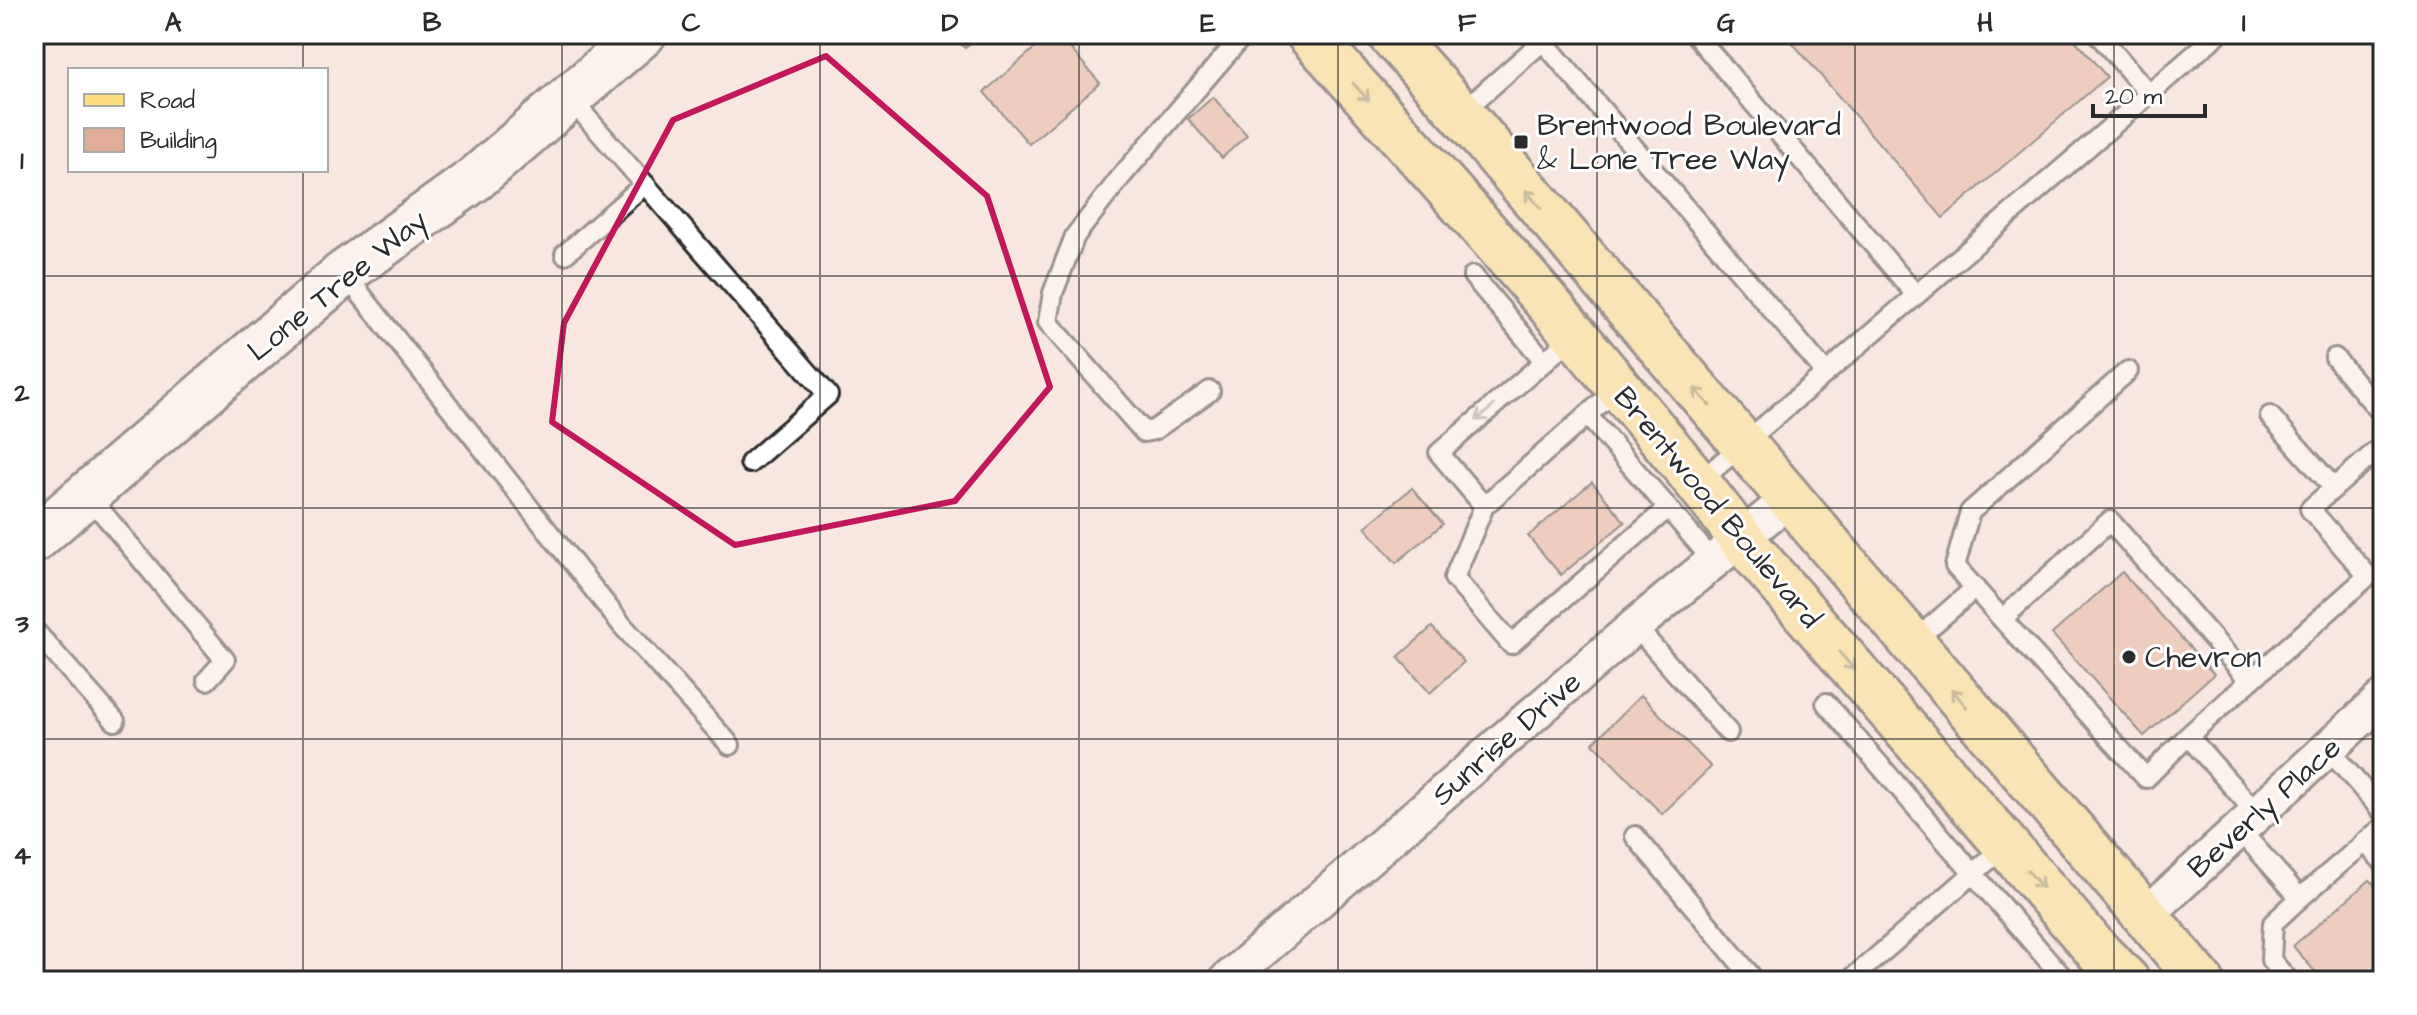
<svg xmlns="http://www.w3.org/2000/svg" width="2417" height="1015" font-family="'Architects Daughter',sans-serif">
<rect width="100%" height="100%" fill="#f7e7e0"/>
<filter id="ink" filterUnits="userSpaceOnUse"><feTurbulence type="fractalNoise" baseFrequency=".0125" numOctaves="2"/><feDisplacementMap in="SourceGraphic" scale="16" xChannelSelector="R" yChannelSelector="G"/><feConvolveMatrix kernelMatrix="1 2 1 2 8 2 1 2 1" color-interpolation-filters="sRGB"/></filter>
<g filter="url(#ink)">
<!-- building -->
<path fill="#e3ae98" stroke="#2b2b2b" stroke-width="2" d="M 952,34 L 981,34 L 965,48 Z
M 1051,34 L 1058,34 L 1100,83 L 1029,144 L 984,92 Z
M 1785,34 L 2070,34 L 2107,77 L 1943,218 Z
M 1213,97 L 1247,135 L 1222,158 L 1188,119 Z
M 1592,482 L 1625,522 L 1561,575 L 1528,536 Z
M 1412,488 L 1443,524 L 1396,563 L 1365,527 Z
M 2122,572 L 2214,674 L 2144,736 L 2052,634 Z
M 1432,627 L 1464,662 L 1430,693 L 1398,657 Z
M 1641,695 L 1711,767 L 1662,814 L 1593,743 Z
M 2370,880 L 2383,894 L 2383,981 L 2323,981 L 2293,946 Z"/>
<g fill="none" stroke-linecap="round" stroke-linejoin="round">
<defs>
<path id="lane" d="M 1695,34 L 1916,295
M 2149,94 L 2218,34
M 569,97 L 828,395 L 750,463
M 1461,113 L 1543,41 L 1826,373 L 2149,94 L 2098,34
M 565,254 L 645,184
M 344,273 L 622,625 L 730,745
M 1473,276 L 1545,362
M 1575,335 L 1439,453 L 1484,506 L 1619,387
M 2335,358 L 2383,415
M 1210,391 L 1154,430 L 1144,432 L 1048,322 L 1053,293 L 1075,236 L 1120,178 L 1244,34
M 1699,482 L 1826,373
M 2334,488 L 2383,445
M 87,494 L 225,660 L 207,680
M 1484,506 L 1454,578 L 1511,644 L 1668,508 L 1587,415
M 1668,508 L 1713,561
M 2002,619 L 1955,566 L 1970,512 L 2128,371
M 1635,626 L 1728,732
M 34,630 L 115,721
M 1912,643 L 1975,588
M 1826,703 L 2066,981
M 2188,736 L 2146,778 L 2002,619 L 2110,521 L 2250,681
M 2328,749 L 2383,812
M 2257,814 L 2188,736 L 2368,576 L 2310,509 L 2334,488 L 2270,416
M 2240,830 L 2300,898 L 2383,827
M 1635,836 L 1755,981
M 2365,842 L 2383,862
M 1849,981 L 2006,845
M 2289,981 L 2271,960 L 2273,923 L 2300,898"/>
<path id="street" d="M 2144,917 L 2383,698
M 1226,981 L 1635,626 L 1789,499"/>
<path id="secondary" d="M 34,540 L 344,273 L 475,179 L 643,34"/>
<path id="primary" d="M 1309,34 C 1411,147 1513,260 1611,378 C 1655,431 1700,483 1741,539 L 2101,955 L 2127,981
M 1390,34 L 1461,113 L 2201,981"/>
</defs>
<!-- lane casing -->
<use href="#lane" stroke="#2b2b2b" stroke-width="24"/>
<!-- street casing -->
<use href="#street" stroke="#2b2b2b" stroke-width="40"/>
<!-- secondary casing -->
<use href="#secondary" stroke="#2b2b2b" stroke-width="50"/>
<!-- primary casing -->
<use href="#primary" stroke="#2b2b2b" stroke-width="50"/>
<!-- lane -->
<use href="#lane" stroke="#fff" stroke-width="18"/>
<!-- street -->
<use href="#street" stroke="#fff" stroke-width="34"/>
<!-- secondary -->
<use href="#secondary" stroke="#fff" stroke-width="44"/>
<!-- primary -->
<use href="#primary" stroke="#fddf80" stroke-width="44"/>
</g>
<!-- one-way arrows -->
<defs><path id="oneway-shaft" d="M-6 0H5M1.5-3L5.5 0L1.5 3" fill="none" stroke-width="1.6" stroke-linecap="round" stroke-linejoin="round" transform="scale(2)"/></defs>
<g stroke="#948556">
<use href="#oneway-shaft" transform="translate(1361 92) rotate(48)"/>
<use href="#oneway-shaft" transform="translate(1533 199) rotate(-130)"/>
<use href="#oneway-shaft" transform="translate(1702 397) rotate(-131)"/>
<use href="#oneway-shaft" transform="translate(1847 661) rotate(49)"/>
<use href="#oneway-shaft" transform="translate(1959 698) rotate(-130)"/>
<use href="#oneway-shaft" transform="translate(2035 879) rotate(49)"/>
</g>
<use stroke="#a0a0a0" href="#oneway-shaft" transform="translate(1485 413) rotate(139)"/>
</g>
<!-- marked area -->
<path d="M0 0H2417V1015H0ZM 826,56 L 987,196 L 1050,387 L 955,501 L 735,545 L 552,422 L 564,323 L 673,120 Z" fill="#f7e7e0" fill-opacity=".55" fill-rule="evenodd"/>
<path fill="none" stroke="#c2185b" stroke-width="6" stroke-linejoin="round" d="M 826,56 L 987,196 L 1050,387 L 955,501 L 735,545 L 552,422 L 564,323 L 673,120 Z"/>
<!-- grid -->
<path fill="none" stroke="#2b2b2b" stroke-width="2" stroke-opacity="0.55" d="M 303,34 L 303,70M 562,34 L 562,981M 820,34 L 820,981M 1079,34 L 1079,981M 1338,34 L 1338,981M 1597,34 L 1597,981M 1855,34 L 1855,981M 2114,34 L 2114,981M 303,170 L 303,981M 34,276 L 2383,276M 34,508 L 2383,508M 34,739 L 2383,739"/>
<!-- markers -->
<g fill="#2b2b2b" stroke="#fff" stroke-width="3">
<rect x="1513" y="134" width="16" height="16" rx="4"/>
<circle cx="2129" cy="657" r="8"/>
</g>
<g text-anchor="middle" stroke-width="6" stroke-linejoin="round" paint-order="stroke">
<!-- poi labels -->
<g font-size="30" fill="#2b2b2b" stroke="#fff" text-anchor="start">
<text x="1537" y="135">Brentwood Boulevard<tspan x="1537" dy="34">&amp; Lone Tree Way</tspan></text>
<text x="2145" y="667">Chevron</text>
</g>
<!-- street labels -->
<g font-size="30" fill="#2b2b2b" stroke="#fff">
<text transform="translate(337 285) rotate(-39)" y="10">Lone Tree Way</text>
<text transform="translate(1718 507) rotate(50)" y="10">Brentwood Boulevard</text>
<text transform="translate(1506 738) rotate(-41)" y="10">Sunrise Drive</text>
<text transform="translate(2264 807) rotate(-42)" y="10">Beverly Place</text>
</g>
</g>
<!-- margin -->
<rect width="2417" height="1015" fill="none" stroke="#fff" stroke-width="88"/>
<!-- legend -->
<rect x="68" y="68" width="260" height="104" fill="#ffffff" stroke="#aaaaaa" stroke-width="2"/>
<rect x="84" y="94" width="40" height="12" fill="#fddf80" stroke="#aaaaaa" stroke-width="2"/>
<text x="140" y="108" font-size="24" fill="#2b2b2b">Road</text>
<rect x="84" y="128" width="40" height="24" fill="#e3ae98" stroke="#aaaaaa" stroke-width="2"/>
<text x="140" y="148" font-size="24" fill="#2b2b2b">Building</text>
<!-- scale -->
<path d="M2093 104v12h112v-12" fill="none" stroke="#2b2b2b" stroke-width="4"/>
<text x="2105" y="104" font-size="24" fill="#2b2b2b" stroke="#ffffff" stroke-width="6" paint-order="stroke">20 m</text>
<rect x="44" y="44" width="2329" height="927" fill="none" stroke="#2b2b2b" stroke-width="3"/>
<g font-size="26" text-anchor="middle" font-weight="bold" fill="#2b2b2b">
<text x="173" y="31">A</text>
<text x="432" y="31">B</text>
<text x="691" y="31">C</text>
<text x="950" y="31">D</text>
<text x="1208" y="31">E</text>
<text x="1467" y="31">F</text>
<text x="1726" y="31">G</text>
<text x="1985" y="31">H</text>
<text x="2244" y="31">I</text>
<text x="22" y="169">1</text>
<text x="22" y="401">2</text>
<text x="22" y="632">3</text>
<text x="22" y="864">4</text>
</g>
</svg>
